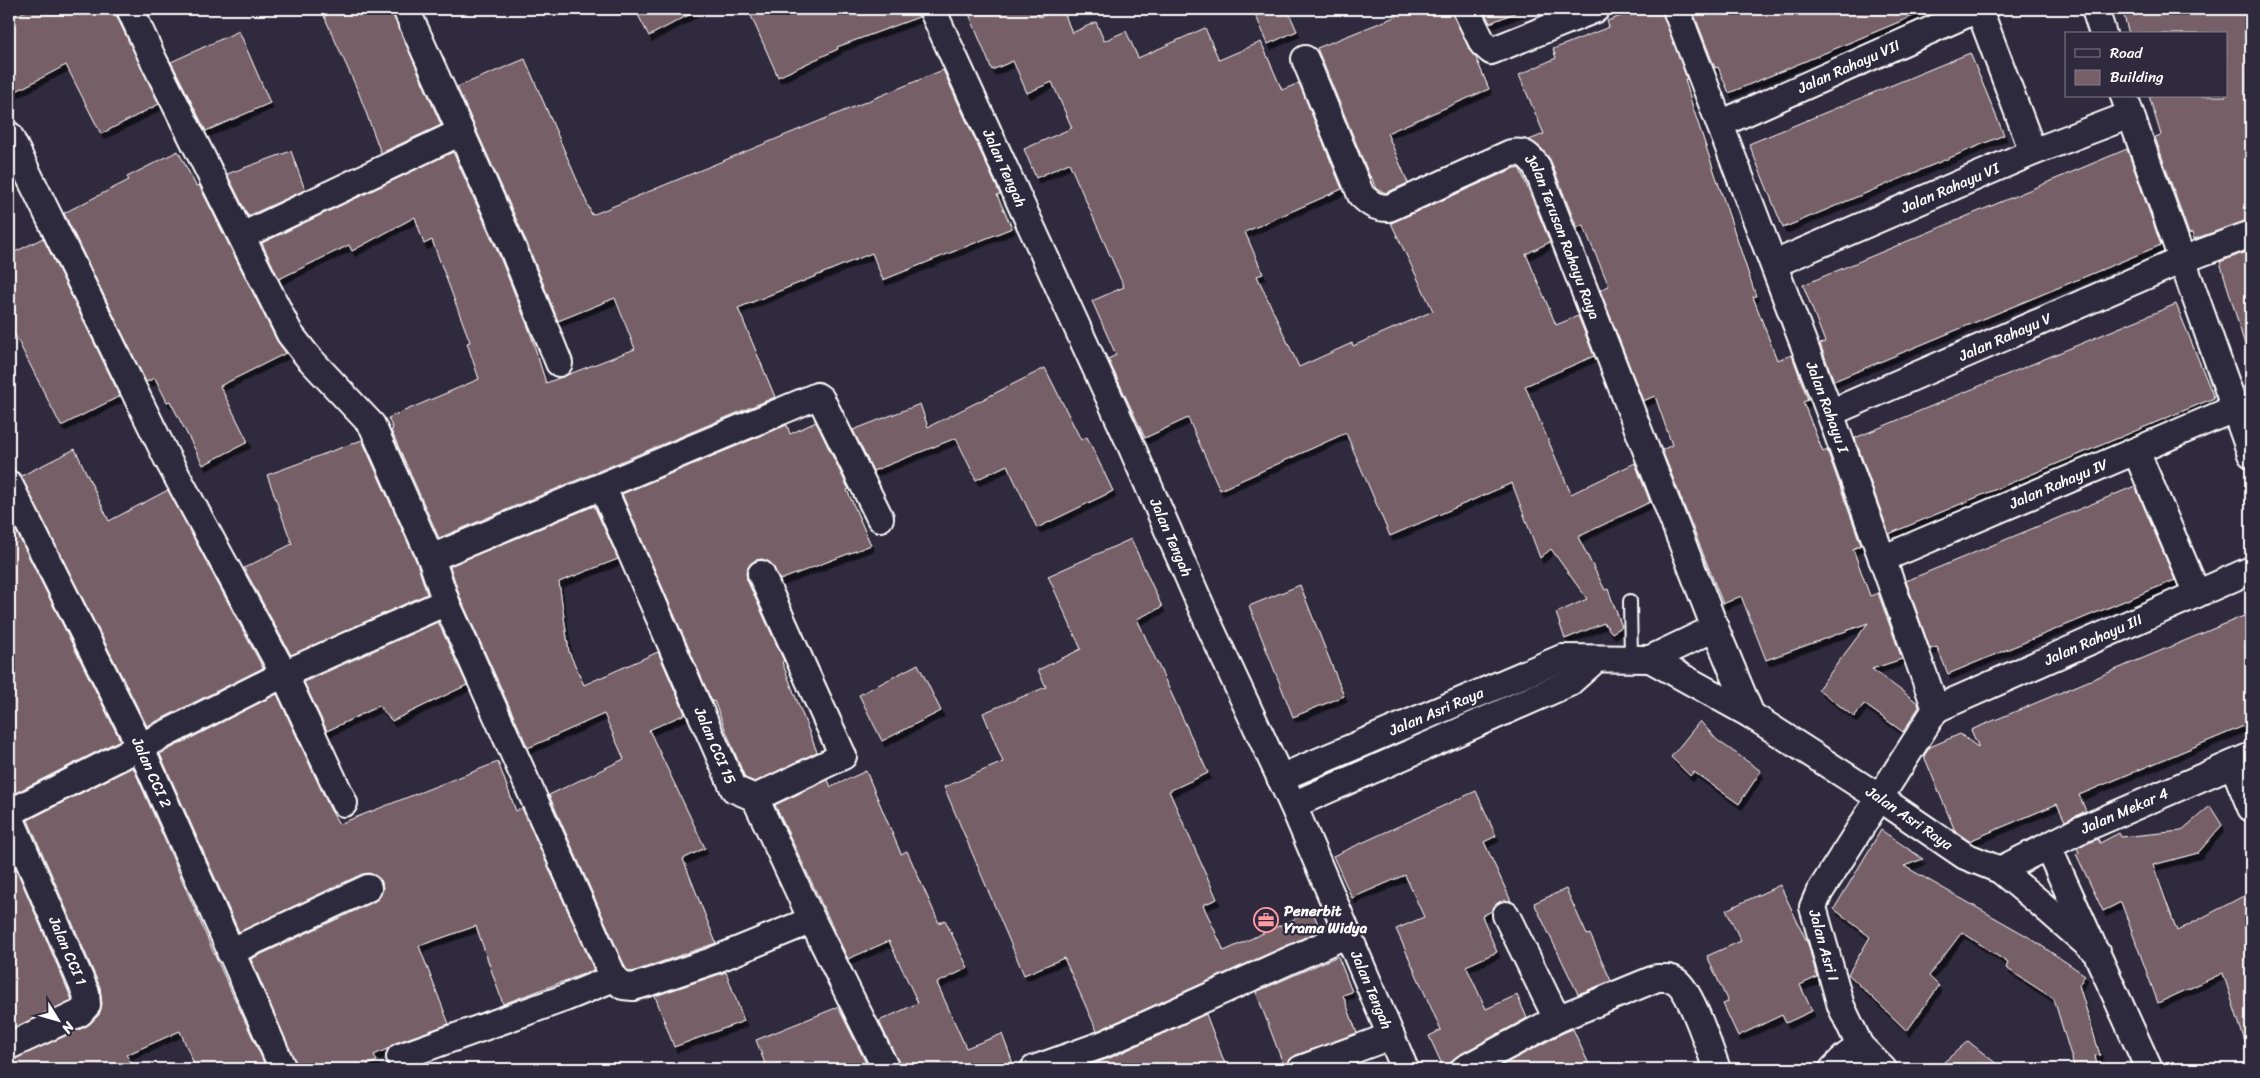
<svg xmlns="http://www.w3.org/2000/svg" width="2260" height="1078" font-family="Sriracha,sans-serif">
<defs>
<filter id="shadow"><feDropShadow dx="3" dy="5.5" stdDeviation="0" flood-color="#0009"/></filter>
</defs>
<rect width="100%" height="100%" fill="#2f2a3d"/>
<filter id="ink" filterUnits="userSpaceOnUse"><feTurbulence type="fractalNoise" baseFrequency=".02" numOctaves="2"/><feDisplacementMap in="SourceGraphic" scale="10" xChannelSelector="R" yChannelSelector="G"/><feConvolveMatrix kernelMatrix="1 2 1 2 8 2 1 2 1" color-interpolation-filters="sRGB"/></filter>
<g filter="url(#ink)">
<!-- building -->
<path fill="#775f68" stroke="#fff" filter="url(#shadow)" d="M 29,9 L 115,9 L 116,15 L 159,104 L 101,134 L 66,65 L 9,95 L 9,20 Z
M 341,9 L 391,9 L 441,125 L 381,153 L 358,91 L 324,16 Z
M 635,9 L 700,9 L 649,36 Z
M 748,9 L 917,9 L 919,17 L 837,47 L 838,49 L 778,77 Z
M 967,9 L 1036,9 L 1039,17 L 1063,9 L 1072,33 L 1096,22 L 1104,41 L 1126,31 L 1138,58 L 1205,28 L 1219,60 L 1261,42 L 1282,90 L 1299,83 L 1342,189 L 1245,232 L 1263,274 L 1257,276 L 1299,367 L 1352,343 L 1353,346 L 1433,311 L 1391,223 L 1515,168 L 1520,169 L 1550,242 L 1526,254 L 1556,325 L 1578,316 L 1594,356 L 1525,386 L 1571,494 L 1635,463 L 1650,502 L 1578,537 L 1605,590 L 1608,589 L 1622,627 L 1612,633 L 1604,623 L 1565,639 L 1556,613 L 1587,599 L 1551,549 L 1540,558 L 1512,483 L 1390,536 L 1346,433 L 1220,490 L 1188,418 L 1145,438 L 1108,359 L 1116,355 L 1092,301 L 1124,287 L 1070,165 L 1069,163 L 1036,178 L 1024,149 L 1072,128 L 1052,82 L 1027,93 L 1013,61 L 992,70 Z
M 1253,9 L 1287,9 L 1297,31 L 1268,44 Z
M 1394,9 L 1451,9 L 1470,51 L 1476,58 L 1489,89 L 1387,133 L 1408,183 L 1386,193 L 1376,189 L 1371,176 L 1370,177 L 1317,48 L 1397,16 Z
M 1483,9 L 1524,9 L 1490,23 Z
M 1641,9 L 1661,9 L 1687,79 L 1685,79 L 1693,108 L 1756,296 L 1753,297 L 1777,360 L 1792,355 L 1808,400 L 1803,402 L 1823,452 L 1827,450 L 1861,545 L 1853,549 L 1870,596 L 1878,593 L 1902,659 L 1872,669 L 1918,703 L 1919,707 L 1903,732 L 1864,704 L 1854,717 L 1818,689 L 1868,623 L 1766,660 L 1741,596 L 1723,604 L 1662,450 L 1672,445 L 1655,396 L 1643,401 L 1600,290 L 1609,286 L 1583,225 L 1577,228 L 1550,159 L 1541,148 L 1529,140 L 1544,134 L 1519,75 L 1556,58 L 1553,49 L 1609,27 L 1607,21 Z
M 1692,9 L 1930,9 L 1729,93 L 1718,67 L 1715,68 Z
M 2122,9 L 2251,9 L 2251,219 L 2194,239 L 2192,233 L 2189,234 L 2155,137 L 2161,135 L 2149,96 L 2226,96 L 2226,34 L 2129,34 Z
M 239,31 L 270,103 L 206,131 L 171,62 Z
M 1970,53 L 2004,135 L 1783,228 L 1749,144 Z
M 525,59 L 592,215 L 943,70 L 1000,194 L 997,195 L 1012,228 L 883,280 L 872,253 L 738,308 L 775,397 L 439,538 L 391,430 L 393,429 L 388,418 L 479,379 L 467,343 L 470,342 L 432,240 L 424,244 L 415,217 L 352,251 L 349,245 L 279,279 L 262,243 L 453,152 L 499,255 L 530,332 L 546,383 L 635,349 L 615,298 L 558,321 L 527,243 L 457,87 Z
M 2127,149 L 2161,245 L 1834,381 L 1820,344 L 1825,342 L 1803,285 Z
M 178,151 L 196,186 L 199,185 L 277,341 L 286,353 L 220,386 L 248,442 L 203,465 L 170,401 L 167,402 L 155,378 L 146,382 L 64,213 L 129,180 L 127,177 Z
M 291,151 L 305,190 L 248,216 L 227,174 Z
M 43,238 L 120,396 L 61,426 L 9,323 L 9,255 Z
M 2251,250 L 2251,344 L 2245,345 L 2220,262 Z
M 2176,304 L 2214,398 L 1889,534 L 1855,438 Z
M 1045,368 L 1081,440 L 1087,437 L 1113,491 L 1037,528 L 1007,465 L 976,480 L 956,438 L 873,471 L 853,430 L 920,404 L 928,427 Z
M 816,422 L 847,486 L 849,489 L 847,490 L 871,545 L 780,580 L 769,562 L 762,559 L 755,560 L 749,566 L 746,573 L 747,580 L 784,661 L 782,662 L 817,752 L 755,782 L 745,778 L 714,701 L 712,702 L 622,494 L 787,425 L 790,434 Z
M 362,440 L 417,563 L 427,594 L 291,655 L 244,568 L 292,544 L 267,475 Z
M 75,449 L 109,521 L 168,490 L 263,668 L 147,726 L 21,476 Z
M 2135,486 L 2175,580 L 1948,674 L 1937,647 L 1930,649 L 1906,581 Z
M 594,506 L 618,559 L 559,582 L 569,652 L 584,685 L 658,652 L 685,714 L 649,730 L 705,848 L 683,859 L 716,943 L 632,972 L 626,969 L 549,795 L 624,759 L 604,714 L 528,748 L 460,597 L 450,566 Z
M 9,517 L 120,740 L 9,796 Z
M 1131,539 L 1162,607 L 1137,619 L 1208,773 L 1169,791 L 1217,899 L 1203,905 L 1224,951 L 1312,911 L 1321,930 L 1097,1031 L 1064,958 L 1024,975 L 944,787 L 1003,762 L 983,713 L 1046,687 L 1038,670 L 1081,649 L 1048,576 Z
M 1300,585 L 1344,696 L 1293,717 L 1249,606 Z
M 2251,613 L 2251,723 L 2079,795 L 2086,811 L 2065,821 L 2057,804 L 1969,841 L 1955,831 L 1924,756 L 1930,747 L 1960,734 L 1979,748 L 1971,730 Z
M 438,622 L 467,685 L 392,721 L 379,706 L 327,731 L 304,682 Z
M 918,664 L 941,711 L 882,741 L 859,695 Z
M 277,694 L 330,809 L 339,824 L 498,762 L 516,811 L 522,808 L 594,970 L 503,1004 L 476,926 L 419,946 L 449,1024 L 395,1043 L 387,1049 L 374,1055 L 377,1061 L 359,1069 L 298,1069 L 251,959 L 374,902 L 380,896 L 383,889 L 382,882 L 376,876 L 369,873 L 362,874 L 239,932 L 160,754 Z
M 1700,721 L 1717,740 L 1761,771 L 1739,804 L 1694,772 L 1690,776 L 1671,757 Z
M 133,767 L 216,958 L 267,1069 L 196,1069 L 180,1031 L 126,1055 L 136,1069 L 9,1069 L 9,1061 L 87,1026 L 99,1015 L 102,1004 L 100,987 L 28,820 Z
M 866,771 L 901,854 L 907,851 L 939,923 L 945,920 L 968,968 L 937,983 L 966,1048 L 1002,1034 L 1015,1069 L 901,1069 L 879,1021 L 918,1003 L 889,941 L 848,959 L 775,805 L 828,780 L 831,787 Z
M 1476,791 L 1496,836 L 1484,842 L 1511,901 L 1499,902 L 1492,911 L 1482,916 L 1497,952 L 1466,966 L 1486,1009 L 1517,995 L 1527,1018 L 1457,1056 L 1451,1062 L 1449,1069 L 1444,1069 L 1429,1036 L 1441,1030 L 1396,929 L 1424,917 L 1405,875 L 1352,898 L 1333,856 Z
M 2210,806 L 2222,825 L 2198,853 L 2153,865 L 2177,931 L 2251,892 L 2251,1044 L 2246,1045 L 2223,973 L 2158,1003 L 2121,902 L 2103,911 L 2076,854 L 2079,853 L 2077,848 L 2098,839 L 2100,843 L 2119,833 L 2121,837 L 2181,831 Z
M 1881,830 L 1923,859 L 1904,866 L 2027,936 L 2085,975 L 2079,985 L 2100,1055 L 2095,1056 L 2098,1069 L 2075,1069 L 2054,999 L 2006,968 L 2008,963 L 1962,932 L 1929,976 L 1939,986 L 1907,1031 L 1848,974 L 1870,937 L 1834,909 Z
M 9,852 L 72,1000 L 9,1030 Z
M 1780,885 L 1808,944 L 1817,977 L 1800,985 L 1812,1011 L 1786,1023 L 1782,1015 L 1738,1036 L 1723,1004 L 1728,1002 L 1707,956 L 1741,941 L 1726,910 Z
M 1566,889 L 1587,935 L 1590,934 L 1611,981 L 1578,994 L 1534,903 Z
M 1338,956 L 1352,992 L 1343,995 L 1357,1033 L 1296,1055 L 1289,1060 L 1285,1069 L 1256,992 Z
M 726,972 L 744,1021 L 674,1047 L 655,996 Z
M 838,1007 L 869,1069 L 767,1069 L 756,1040 Z
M 1206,1014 L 1227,1069 L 1078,1069 L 1110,1058 Z
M 1573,1029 L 1591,1069 L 1495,1069 L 1563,1033 Z
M 1968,1041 L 2003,1069 L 1936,1069 Z"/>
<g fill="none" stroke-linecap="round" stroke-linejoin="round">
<defs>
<path id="service" d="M 1630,601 L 1631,659"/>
<g id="minor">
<path d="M 130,9 L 152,57 L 290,334 L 308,357 L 372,425 L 431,558 L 446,602 L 614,978 L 623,986 L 633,987 L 650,982 L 712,961 L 812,920"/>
<path d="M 406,9 L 513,249 L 559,363"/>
<path id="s1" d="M 932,9 L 1129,441 L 1211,629 L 1293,805 L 1405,1069"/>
<path d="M 1466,9 L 1483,44 L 1491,51 L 1596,9"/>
<path id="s2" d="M 1676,9 L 1830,413 L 1936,709 L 1819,893 L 1813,907 L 1841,1006 L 1860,1046 L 1883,1069"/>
<path d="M 1979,9 L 2033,152"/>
<path d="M 2095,9 L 2103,34"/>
<path id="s3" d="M 1305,59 L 1361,195 C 1370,204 1376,208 1389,208 L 1511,153 C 1524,151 1528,155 1536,165 L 1715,628 L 1751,715"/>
<path d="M 2124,96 L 2251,454"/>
<path id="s4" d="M 1720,124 L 1978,9"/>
<path d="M 9,135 L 167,458 L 284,674 L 344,803"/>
<path d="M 242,236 L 461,132"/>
<path id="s5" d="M 1774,264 L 2033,152 L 2130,115"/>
<path id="s6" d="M 1830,413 L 2182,260 L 2251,234"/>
<path d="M 2136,451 L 2197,594"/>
<path id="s7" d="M 9,484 L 140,746 L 283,1069"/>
<path id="s8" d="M 603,488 L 734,789 L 755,798 L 812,920 L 886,1069"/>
<path d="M 431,558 L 817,396 L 821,399 L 880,518"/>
<path id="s9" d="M 1882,559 L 2236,408"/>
<path d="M 1650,659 L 1715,628"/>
<path id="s10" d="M 1936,709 L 2251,570"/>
<path d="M 2233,764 L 2251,808"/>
<path id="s11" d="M 1280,778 L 1562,658 L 1650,659 L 1751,715 L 1880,798 L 1965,856 L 2000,870 L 2040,903 L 2096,952 L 2149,1069"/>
<path d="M 755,798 L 843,756 L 761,574"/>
<path d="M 1293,805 L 1569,683 L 1596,659"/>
<path d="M 9,813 L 284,674 L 446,602"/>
<path id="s12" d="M 9,815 L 86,993 L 87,1005 L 80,1013 L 9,1046"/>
<path d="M 2048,847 L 2092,944"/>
<path id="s13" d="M 2000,870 L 2078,831 L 2251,756"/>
<path d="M 230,952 L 368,888"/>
<path d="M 1557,1019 L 1657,978 C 1665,978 1670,977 1676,981 C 1692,992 1709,1049 1717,1069"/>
<path d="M 400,1057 L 565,998 L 614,978"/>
<path d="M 1034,1069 L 1104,1044 L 1348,934"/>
<path d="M 1301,1069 L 1391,1036"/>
<path d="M 1464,1069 L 1557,1019 L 1506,915"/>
<path d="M 1833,1069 L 1844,1058 L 1860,1046"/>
</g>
</defs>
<!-- service casing -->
<use href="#service" stroke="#fff" stroke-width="16"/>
<!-- minor casing -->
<use href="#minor" stroke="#fff" stroke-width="30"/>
<!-- service -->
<use href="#service" stroke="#2f2a3d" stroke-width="12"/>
<!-- minor -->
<use href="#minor" stroke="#2f2a3d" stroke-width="26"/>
</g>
</g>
<!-- icons -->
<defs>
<symbol id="office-ring" viewBox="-11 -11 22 22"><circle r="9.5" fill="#2f2a3d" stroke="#ff9aa2" stroke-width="1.5"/><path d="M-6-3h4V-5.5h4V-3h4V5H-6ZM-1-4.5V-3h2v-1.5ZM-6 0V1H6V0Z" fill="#ff9aa2"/></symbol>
</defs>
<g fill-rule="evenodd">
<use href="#office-ring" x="1252" y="906" width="28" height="28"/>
</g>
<g text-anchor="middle" stroke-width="4.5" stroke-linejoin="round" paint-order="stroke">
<!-- street labels -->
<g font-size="15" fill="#fff" stroke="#2f2a3d">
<text dy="5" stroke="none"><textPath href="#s4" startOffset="141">Jalan Rahayu VII</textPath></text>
<text dy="5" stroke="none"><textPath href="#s1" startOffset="175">Jalan Tengah</textPath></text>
<text dy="5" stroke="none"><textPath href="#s5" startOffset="192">Jalan Rahayu VI</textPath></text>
<text dy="5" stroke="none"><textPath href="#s3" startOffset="419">Jalan Terusan Rahayu Raya</textPath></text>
<text dy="5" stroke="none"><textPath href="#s6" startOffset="191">Jalan Rahayu V</textPath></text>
<text dy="5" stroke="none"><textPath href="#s2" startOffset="426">Jalan Rahayu I</textPath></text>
<text dy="5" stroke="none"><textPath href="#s9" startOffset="192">Jalan Rahayu IV</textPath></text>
<text dy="5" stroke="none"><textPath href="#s1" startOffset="580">Jalan Tengah</textPath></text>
<text dy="5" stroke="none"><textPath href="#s10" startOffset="172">Jalan Rahayu III</textPath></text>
<text dy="5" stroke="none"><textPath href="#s11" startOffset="170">Jalan Asri Raya</textPath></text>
<text dy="5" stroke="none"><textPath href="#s8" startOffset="281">Jalan CCI 15</textPath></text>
<text dy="5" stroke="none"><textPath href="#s7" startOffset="322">Jalan CCI 2</textPath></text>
<text dy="5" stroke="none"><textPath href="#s13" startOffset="138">Jalan Mekar 4</textPath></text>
<text dy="5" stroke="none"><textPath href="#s11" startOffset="699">Jalan Asri Raya</textPath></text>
<text dy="5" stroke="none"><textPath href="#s2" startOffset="1020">Jalan Asri I</textPath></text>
<text dy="5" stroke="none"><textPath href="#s12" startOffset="148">Jalan CCI 1</textPath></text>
<text dy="5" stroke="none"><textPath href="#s1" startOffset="1075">Jalan Tengah</textPath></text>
</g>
<!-- poi labels -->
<g font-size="15" font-weight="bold" fill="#fff" stroke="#2f2a3d" text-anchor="start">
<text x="1284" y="916">Penerbit<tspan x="1284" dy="17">Yrama Widya</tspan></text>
</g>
</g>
<!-- margin -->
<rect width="2260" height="1078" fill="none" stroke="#2f2a3d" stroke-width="30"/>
<rect x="15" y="15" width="2230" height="1048" fill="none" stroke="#fff" stroke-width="2" filter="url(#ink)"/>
<!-- legend -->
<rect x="2065" y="32" width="162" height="65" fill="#2f2a3d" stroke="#827f8b"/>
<rect x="2075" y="49" width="25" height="8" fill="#2f2a3d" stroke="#827f8b"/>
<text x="2110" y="58" font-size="15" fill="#ffffff">Road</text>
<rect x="2075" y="70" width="25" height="15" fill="#775f68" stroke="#827f8b"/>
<text x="2110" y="82" font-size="15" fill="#ffffff">Building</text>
<!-- north arrow -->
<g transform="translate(58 1020) rotate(127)" stroke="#2f2a3d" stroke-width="4" paint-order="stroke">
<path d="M0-4L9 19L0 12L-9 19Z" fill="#ffffff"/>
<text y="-8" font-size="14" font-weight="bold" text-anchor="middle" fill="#ffffff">N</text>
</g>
</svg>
